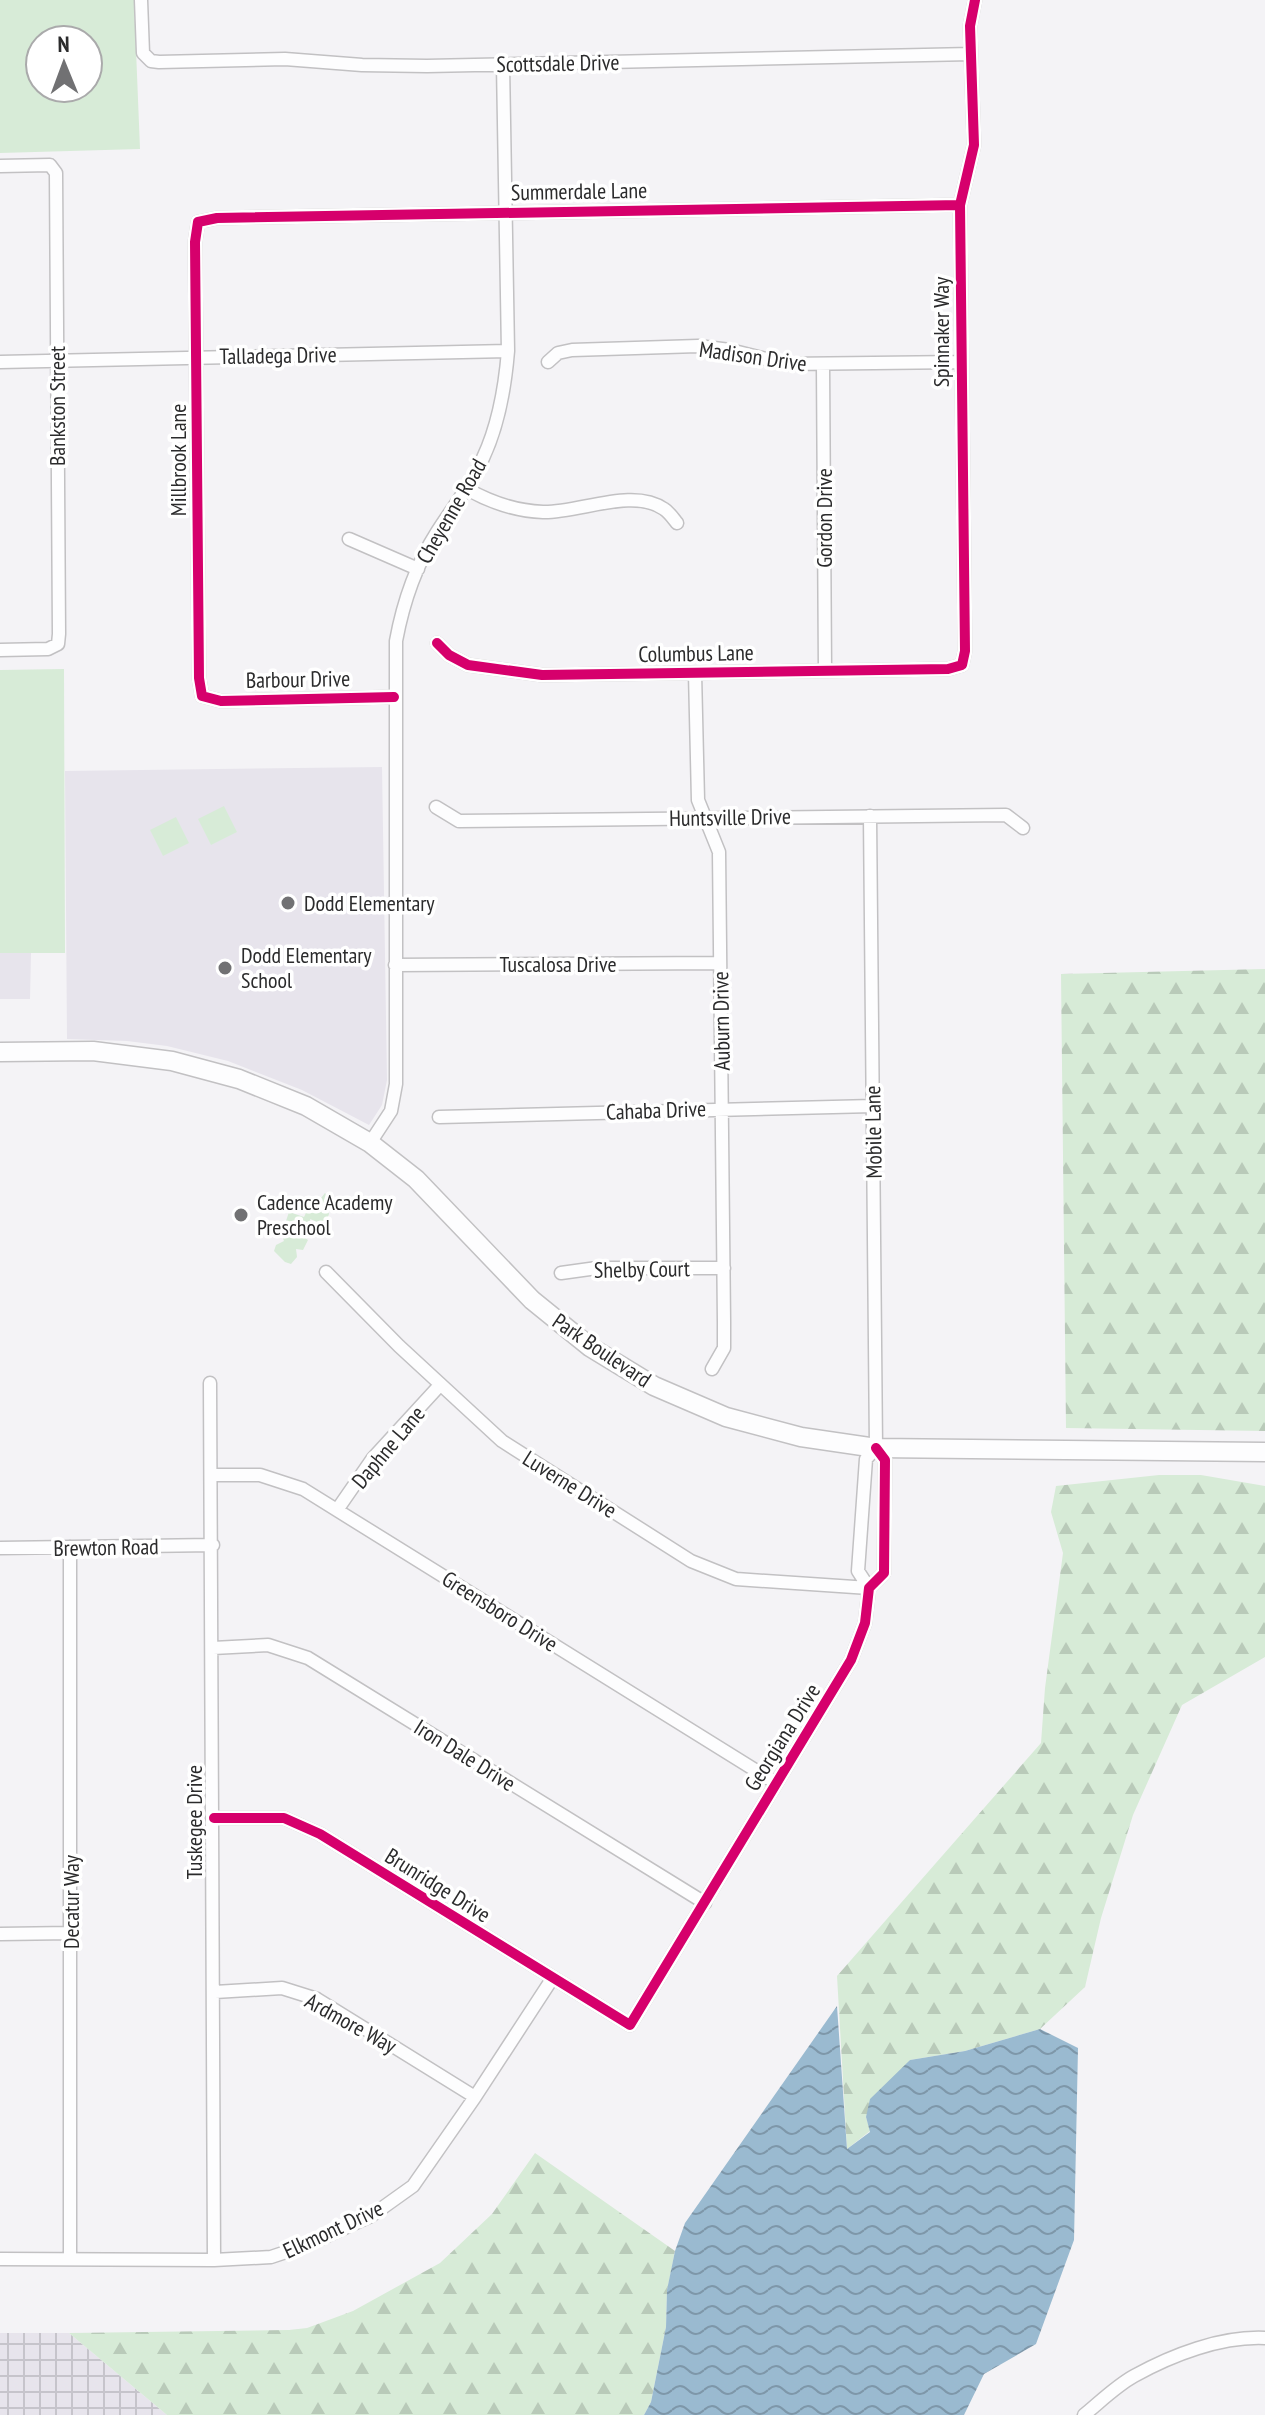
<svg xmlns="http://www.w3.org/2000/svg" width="1265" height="2415" font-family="'PT Sans Narrow',sans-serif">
<defs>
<pattern id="industrial-grid" width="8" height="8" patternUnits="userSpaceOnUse" patternTransform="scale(2)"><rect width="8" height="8" fill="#e7e4ec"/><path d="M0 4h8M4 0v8" fill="none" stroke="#c6c4cb"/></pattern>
<pattern id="forest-firs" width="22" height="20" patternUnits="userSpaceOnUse" patternTransform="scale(2)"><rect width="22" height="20" fill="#d7ebd7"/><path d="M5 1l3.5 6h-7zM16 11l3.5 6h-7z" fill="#b9cab9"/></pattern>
<pattern id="water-waves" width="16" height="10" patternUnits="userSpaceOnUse" patternTransform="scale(2)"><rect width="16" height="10" fill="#9abad0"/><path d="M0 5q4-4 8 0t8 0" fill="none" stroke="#7e97a9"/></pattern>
</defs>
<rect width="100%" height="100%" fill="#f4f3f6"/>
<!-- industrial -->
<path fill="url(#industrial-grid)" d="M 0,2333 L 69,2333 L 167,2415 L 0,2415 Z"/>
<!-- built -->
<path fill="#e7e4ec" d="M 382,767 L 387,1080 L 382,1105 L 369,1125 L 302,1090 L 228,1061 L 167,1046 L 127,1041 L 67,1039 L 65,771 Z
M 0,953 L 31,953 L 30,999 L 0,999 Z"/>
<!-- forest -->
<path fill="url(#forest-firs)" d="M 1265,969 L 1265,1431 L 1066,1428 L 1061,974 Z
M 1159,1475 L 1201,1475 L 1265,1486 L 1265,1657 L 1182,1705 L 1133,1815 L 1101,1918 L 1085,1987 L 1040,2029 L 965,2051 L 910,2060 L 866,2117 L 870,2131 L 847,2149 L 837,1976 L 1041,1743 L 1045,1688 L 1063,1553 L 1051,1512 L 1056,1486 Z
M 535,2153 L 675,2251 L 667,2291 L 666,2327 L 651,2402 L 644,2415 L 167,2415 L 69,2333 L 289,2330 L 307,2328 L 353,2311 L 440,2263 L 492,2214 Z"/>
<!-- park -->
<path fill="#d7ebd7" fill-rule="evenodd" d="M 0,0 L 134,0 L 140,149 L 0,153 ZM 40,40 L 88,40 L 88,88 L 40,88 Z
M 64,669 L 65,953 L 0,953 L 0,670 Z
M 224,806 L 237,832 L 211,845 L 198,819 Z
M 176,817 L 189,843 L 163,856 L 150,830 Z
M 325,1193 L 331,1201 L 328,1208 L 329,1214 L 325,1225 L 310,1219 L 311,1225 L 308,1230 L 288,1224 L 286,1221 L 289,1212 L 304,1217 C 309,1205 318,1203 325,1193 Z
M 290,1226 L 308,1240 L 303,1250 L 296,1249 L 297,1257 L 291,1264 L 285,1262 L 274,1251 L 276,1245 L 284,1241 L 282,1236 Z"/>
<!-- water -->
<path fill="url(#water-waves)" d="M 837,2006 L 847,2149 L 870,2132 L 866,2117 L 870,2099 L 910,2060 L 965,2051 L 1040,2029 L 1078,2048 L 1074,2240 L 1036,2344 L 984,2374 L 964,2415 L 644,2415 L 651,2402 L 666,2327 L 667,2290 L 675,2251 L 685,2223 Z"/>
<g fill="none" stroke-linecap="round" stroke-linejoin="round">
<defs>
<path id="minor" d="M 141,0 L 143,53 L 151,61 L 159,62 L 285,59 L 362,65 L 427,66 L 971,54
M 0,166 L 50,165 L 56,173 L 59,634 L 58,644 L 48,649 L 0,650
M 0,362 L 508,351
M 548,362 L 558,353 L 572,350 L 698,346 L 730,350 L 786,364 L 961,362
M 823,365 L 825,671
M 467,489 C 490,502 517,511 543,512 C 579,513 633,487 664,509 C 669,512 673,518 677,523
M 349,539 L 418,569
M 437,643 L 449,655 L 468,665 L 542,675 L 948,669 L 962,665 L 965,651 L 960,205 L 974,145 L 970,26 L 975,0
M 695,673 L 698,800 L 719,852 L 724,1322 L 724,1348 L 712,1369
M 394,697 L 221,701 L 202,696 L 199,678 L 195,242 L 198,222 L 217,218 L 960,205
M 436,807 L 459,821 L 1006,815 L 1023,828
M 870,816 L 876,1448
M 395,965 L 720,963
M 439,1117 L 873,1106
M 370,1143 L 391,1111 L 396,1084 L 396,641 C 403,603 416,565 437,532 C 453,507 471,485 483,458 C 499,424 505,388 508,351 L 503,65
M 326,1272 L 399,1346 L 502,1441 L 691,1561 L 736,1579 L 869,1588
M 561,1273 L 597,1268 L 724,1268
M 210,1383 L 214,2260
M 212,1475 L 260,1475 L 303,1489 L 776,1783
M 337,1510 L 373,1458 L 440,1385
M 70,1547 L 70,2258
M 0,1548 L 213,1545
M 869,1588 L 858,1571 L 866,1459 L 876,1448
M 213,1648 L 268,1645 L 308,1658 L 705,1903
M 214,1818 L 284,1818 L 320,1834 L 630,2025 L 851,1660 L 865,1623 L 869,1588 L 884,1573 L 885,1460 L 876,1448
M 0,1934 L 71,1933
M 215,1992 L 282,1988 L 317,1999 L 475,2097
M 0,2259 L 214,2260 L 271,2257 L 307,2245 L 371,2216 L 413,2186 L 475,2097 L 552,1979
M 1084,2415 C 1100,2402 1116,2386 1134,2376 C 1172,2355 1221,2336 1265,2338"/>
<path id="secondary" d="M 0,1052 L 93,1051 L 172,1061 L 239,1079 L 306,1106 L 370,1143 L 416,1179 L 532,1300 L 590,1347 L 654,1386 L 726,1417 L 801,1437 L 876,1448 L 1265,1452"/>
</defs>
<!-- minor casing -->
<use href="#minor" stroke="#c2c1c3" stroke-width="15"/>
<!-- secondary casing -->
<use href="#secondary" stroke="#c2c1c3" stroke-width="21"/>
<!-- minor -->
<use href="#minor" stroke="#fdfdfe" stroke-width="12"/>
<!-- secondary -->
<use href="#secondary" stroke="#fdfdfe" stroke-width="18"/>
<defs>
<path id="cycleway" d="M 437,643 L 449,655 L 468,665 L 542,675 L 948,669 L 962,665 L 965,651 L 960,205 L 974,145 L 970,26 L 975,0
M 394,697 L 221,701 L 202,696 L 199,678 L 195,242 L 198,222 L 217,218 L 960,205
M 214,1818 L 284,1818 L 320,1834 L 630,2025 L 851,1660 L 865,1623 L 869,1588 L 884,1573 L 885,1460 L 876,1448"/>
</defs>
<!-- cycleway casing -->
<use href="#cycleway" stroke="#fff" stroke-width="15"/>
<!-- cycleway -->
<use href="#cycleway" stroke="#d6006c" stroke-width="10"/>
</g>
<!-- markers -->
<g fill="#717173" stroke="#fff" stroke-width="3">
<circle cx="288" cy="903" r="8"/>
<circle cx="225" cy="968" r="8"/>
<circle cx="241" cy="1215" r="8"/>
</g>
<g text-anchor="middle" stroke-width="7" stroke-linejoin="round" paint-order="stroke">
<!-- street labels -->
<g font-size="22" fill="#2b2b2c" stroke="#fff">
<text transform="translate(558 63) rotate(-1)" y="8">Scottsdale Drive</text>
<text transform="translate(579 191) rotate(-1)" y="8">Summerdale Lane</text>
<text transform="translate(941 332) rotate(-90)" y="8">Spinnaker Way</text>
<text transform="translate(278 355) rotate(-1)" y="8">Talladega Drive</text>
<text transform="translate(753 356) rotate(8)" y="8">Madison Drive</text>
<text transform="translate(57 406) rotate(-90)" y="8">Bankston Street</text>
<text transform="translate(178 460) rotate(-90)" y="8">Millbrook Lane</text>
<text transform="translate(451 511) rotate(-60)" y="8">Cheyenne Road</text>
<text transform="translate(824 518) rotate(-90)" y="8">Gordon Drive</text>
<text transform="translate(696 653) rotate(-1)" y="8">Columbus Lane</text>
<text transform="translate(298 679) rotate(-1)" y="8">Barbour Drive</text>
<text transform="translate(730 817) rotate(-1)" y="8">Huntsville Drive</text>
<text x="558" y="972">Tuscalosa Drive</text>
<text transform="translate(721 1021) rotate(-91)" y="8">Auburn Drive</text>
<text transform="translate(656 1110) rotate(-2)" y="8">Cahaba Drive</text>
<text transform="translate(873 1132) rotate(-91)" y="8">Mobile Lane</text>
<text transform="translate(642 1269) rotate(-1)" y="8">Shelby Court</text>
<text transform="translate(602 1350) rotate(34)" y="8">Park Boulevard</text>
<text transform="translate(388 1447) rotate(-50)" y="8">Daphne Lane</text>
<text transform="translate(570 1484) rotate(32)" y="8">Luverne Drive</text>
<text transform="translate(106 1547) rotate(-1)" y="8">Brewton Road</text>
<text transform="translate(500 1611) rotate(32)" y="8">Greensboro Drive</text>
<text transform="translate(782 1737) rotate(-58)" y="8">Georgiana Drive</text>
<text transform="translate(465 1755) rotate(32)" y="8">Iron Dale Drive</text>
<text transform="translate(194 1822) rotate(-90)" y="8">Tuskegee Drive</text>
<text transform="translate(438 1885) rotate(32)" y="8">Brunridge Drive</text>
<text transform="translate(71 1902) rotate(-90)" y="8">Decatur Way</text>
<text transform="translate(351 2023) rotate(29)" y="8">Ardmore Way</text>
<text transform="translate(333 2229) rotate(-25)" y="8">Elkmont Drive</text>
</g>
<!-- poi labels -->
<g font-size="22" fill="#2b2b2c" stroke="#fff" text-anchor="start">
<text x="304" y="911">Dodd Elementary</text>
<text x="241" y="963">Dodd Elementary<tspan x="241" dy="25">School</tspan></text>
<text x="257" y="1210">Cadence Academy<tspan x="257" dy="25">Preschool</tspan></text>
</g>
</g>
<!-- north arrow -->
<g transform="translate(64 64) rotate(359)"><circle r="38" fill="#ffffff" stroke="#aaaaab" stroke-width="2"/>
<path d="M0-6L14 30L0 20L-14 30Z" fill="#717173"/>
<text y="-12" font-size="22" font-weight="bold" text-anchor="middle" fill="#2b2b2c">N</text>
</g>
</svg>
